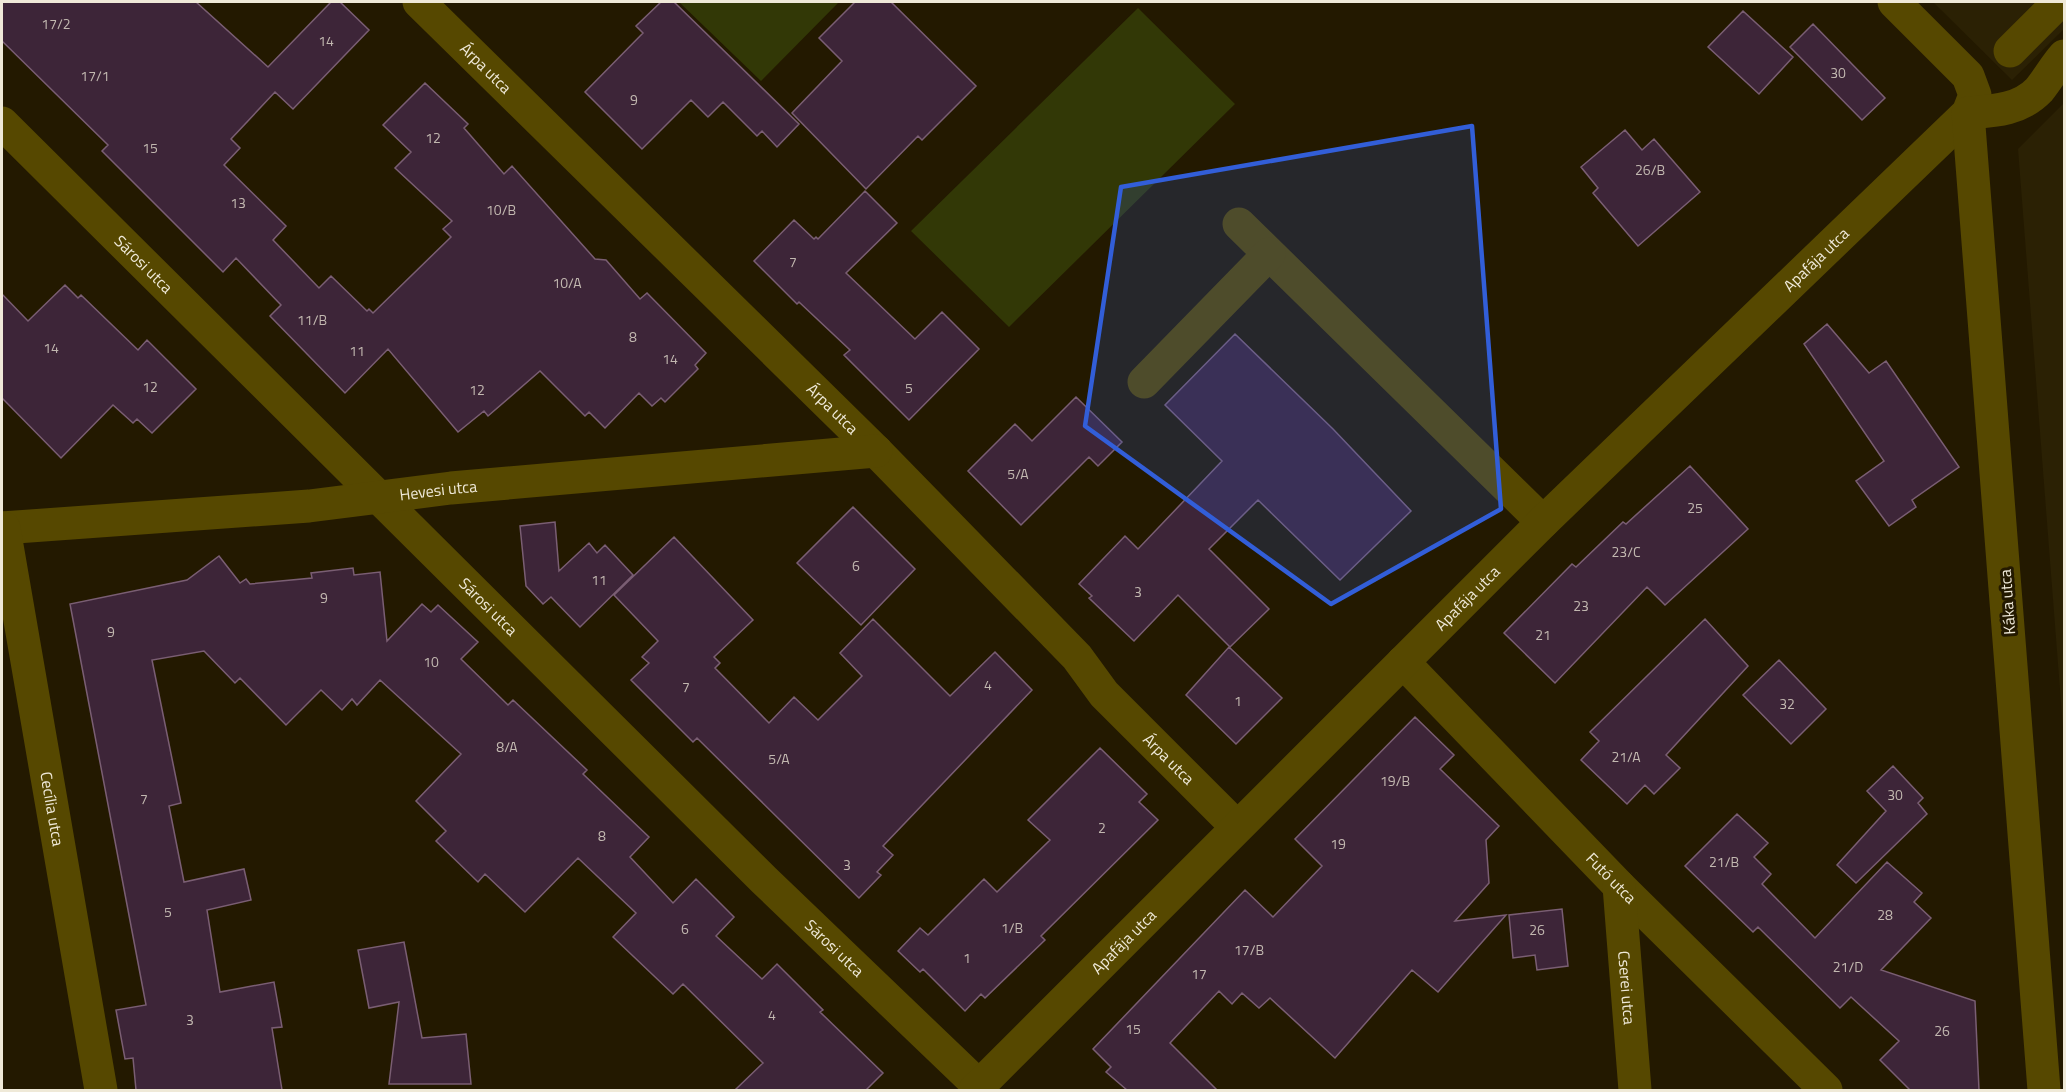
<svg xmlns="http://www.w3.org/2000/svg" width="2066" height="1092" font-family="'Titillium Web',sans-serif">
<rect width="100%" height="100%" fill="#231900"/>
<!-- built -->
<path fill="#2b2104" d="M 1933,2 L 2064,2 L 2064,29 L 2012,80 Z
M 2064,103 L 2064,741 L 2018,149 Z"/>
<!-- green -->
<path fill="#323806" d="M 679,2 L 839,2 L 761,81 Z
M 1138,8 L 1235,104 L 1009,327 L 911,231 Z"/>
<!-- building -->
<path fill="#3d2538" stroke="#7a5e73" stroke-width="1.5" d="M 2,2 L 196,2 L 268,67 L 331,2 L 340,2 L 369,30 L 293,109 L 275,92 L 231,139 L 240,148 L 224,165 L 286,226 L 273,240 L 319,288 L 331,276 L 367,311 L 369,309 L 373,313 L 451,237 L 443,229 L 452,221 L 395,168 L 411,152 L 383,125 L 425,83 L 468,124 L 464,128 L 504,174 L 512,166 L 595,259 L 606,260 L 640,299 L 647,293 L 706,353 L 695,365 L 698,369 L 665,402 L 661,398 L 652,406 L 639,393 L 605,428 L 589,412 L 585,416 L 540,371 L 488,416 L 484,411 L 458,432 L 388,349 L 345,393 L 270,316 L 281,305 L 236,258 L 223,272 L 102,151 L 108,145 L 2,41 Z
M 661,2 L 674,2 L 799,124 L 777,147 L 762,131 L 757,136 L 723,102 L 708,117 L 691,100 L 642,149 L 585,92 L 643,33 L 636,26 Z
M 855,2 L 891,2 L 976,86 L 922,140 L 918,136 L 866,189 L 792,113 L 842,61 L 819,38 Z
M 1743,11 L 1793,57 L 1759,94 L 1708,47 Z
M 1813,24 L 1885,98 L 1862,120 L 1790,47 Z
M 1625,130 L 1642,150 L 1654,139 L 1700,192 L 1638,246 L 1593,193 L 1598,188 L 1581,167 Z
M 865,191 L 897,223 L 846,273 L 915,339 L 942,312 L 979,349 L 909,420 L 844,355 L 850,350 L 799,302 L 797,304 L 754,261 L 794,220 L 814,239 L 816,237 L 818,239 Z
M 65,285 L 78,298 L 81,295 L 138,350 L 147,340 L 196,389 L 152,433 L 137,419 L 133,423 L 113,405 L 61,458 L 2,398 L 2,294 L 28,321 Z
M 1827,324 L 1869,373 L 1886,361 L 1959,467 L 1912,500 L 1916,507 L 1889,526 L 1856,481 L 1884,461 L 1804,344 Z
M 1235,334 L 1333,429 L 1411,511 L 1340,580 L 1258,500 L 1209,549 L 1269,609 L 1230,647 L 1178,595 L 1134,641 L 1089,598 L 1092,596 L 1079,584 L 1125,536 L 1138,549 L 1222,461 L 1165,405 Z
M 1076,397 L 1122,442 L 1098,466 L 1089,457 L 1021,525 L 968,471 L 1015,424 L 1032,441 Z
M 1690,466 L 1748,529 L 1665,605 L 1647,587 L 1555,683 L 1504,633 L 1572,564 L 1576,567 L 1623,522 L 1626,524 Z
M 853,507 L 915,569 L 861,625 L 797,563 Z
M 555,522 L 559,571 L 589,543 L 597,553 L 605,545 L 633,575 L 580,627 L 551,597 L 543,604 L 526,586 L 520,526 Z
M 674,537 L 753,620 L 714,657 L 720,663 L 715,668 L 769,723 L 794,697 L 818,720 L 862,676 L 840,653 L 873,619 L 950,696 L 995,652 L 1032,690 L 883,846 L 893,855 L 877,872 L 881,875 L 859,898 L 697,738 L 693,742 L 631,680 L 649,663 L 642,657 L 658,641 L 614,595 Z
M 219,556 L 240,583 L 246,579 L 250,584 L 312,578 L 311,573 L 353,568 L 354,575 L 380,572 L 387,641 L 422,604 L 431,612 L 438,605 L 478,642 L 461,659 L 508,705 L 513,700 L 587,770 L 583,774 L 649,837 L 630,857 L 673,903 L 696,879 L 734,917 L 716,936 L 762,979 L 777,964 L 823,1010 L 820,1012 L 883,1073 L 866,1090 L 735,1090 L 763,1063 L 683,984 L 673,994 L 613,937 L 636,913 L 578,858 L 525,912 L 485,874 L 478,882 L 436,841 L 446,831 L 416,801 L 461,754 L 380,680 L 357,705 L 352,699 L 342,710 L 321,690 L 286,725 L 240,678 L 235,683 L 204,651 L 152,660 L 181,803 L 169,806 L 184,882 L 244,869 L 251,900 L 207,910 L 220,992 L 274,982 L 282,1027 L 272,1028 L 282,1090 L 136,1090 L 133,1058 L 125,1059 L 116,1010 L 146,1005 L 70,604 L 187,580 Z
M 1705,619 L 1748,666 L 1666,755 L 1680,768 L 1654,794 L 1645,785 L 1627,804 L 1581,760 L 1599,741 L 1590,732 Z
M 1229,647 L 1282,698 L 1236,744 L 1186,695 Z
M 1779,660 L 1826,709 L 1791,744 L 1743,695 Z
M 1415,717 L 1454,755 L 1440,769 L 1499,826 L 1486,840 L 1489,883 L 1455,921 L 1506,915 L 1438,992 L 1412,970 L 1335,1058 L 1270,998 L 1259,1008 L 1242,993 L 1232,1004 L 1219,991 L 1170,1043 L 1217,1090 L 1127,1090 L 1106,1072 L 1111,1067 L 1093,1049 L 1245,890 L 1273,917 L 1322,866 L 1295,839 Z
M 1100,748 L 1147,794 L 1139,802 L 1158,820 L 1041,936 L 1045,940 L 985,998 L 981,994 L 965,1011 L 923,969 L 920,972 L 898,951 L 920,928 L 928,935 L 984,879 L 997,892 L 1050,840 L 1028,820 Z
M 1893,766 L 1923,798 L 1918,803 L 1927,814 L 1856,883 L 1837,865 L 1886,811 L 1867,791 Z
M 1737,814 L 1768,843 L 1754,857 L 1771,874 L 1762,884 L 1815,938 L 1887,862 L 1922,893 L 1914,902 L 1931,918 L 1881,970 L 1975,1001 L 1979,1090 L 1910,1090 L 1880,1060 L 1899,1041 L 1851,997 L 1840,1008 L 1758,927 L 1753,932 L 1685,866 Z
M 1562,909 L 1568,966 L 1537,970 L 1535,955 L 1513,958 L 1509,915 Z
M 404,942 L 422,1038 L 466,1034 L 471,1084 L 389,1084 L 399,1002 L 369,1008 L 358,950 Z"/>
<g fill="none" stroke-linecap="round" stroke-linejoin="round">
<!-- minor -->
<g stroke="#564800" stroke-width="33">
<path id="s1" d="M 419,2 L 876,451 L 1077,657 L 1104,694 L 1237,827"/>
<path d="M 2010,51 L 2059,2"/>
<path id="s2" d="M 2,123 L 764,880 L 979,1086"/>
<path d="M 1239,224 L 1543,522"/>
<path d="M 1144,382 L 1269,254"/>
<path id="s3" d="M 2,528 L 309,506 L 451,488 L 876,451"/>
<path id="s4" d="M 4,528 L 101,1090"/>
<path id="s5" d="M 1403,662 L 1619,886 L 1826,1090"/>
<path id="s6" d="M 1619,886 L 1635,1090"/>
<path id="s7" d="M 975,1090 L 1543,522 L 1968,113 L 1975,95 L 1968,76 L 1894,2"/>
<path d="M 2044,1090 L 1968,113 C 1993,111 2020,110 2039,90 C 2048,79 2055,66 2064,56"/>
</g>
</g>
<!-- marked area -->
<path fill="#325ed8" fill-opacity="0.2" stroke="#325ed8" stroke-width="4.5" stroke-linejoin="round" d="M 1472,126 L 1501,509 L 1331,604 L 1085,426 L 1121,187 Z"/>
<g text-anchor="middle" stroke-width="6" stroke-linejoin="round" paint-order="stroke">
<!-- number labels -->
<g font-size="14" fill="#c2b8b0">
<text x="56" y="29">17/2</text>
<text x="326" y="46">14</text>
<text x="1838" y="78">30</text>
<text x="95" y="81">17/1</text>
<text x="634" y="105">9</text>
<text x="433" y="143">12</text>
<text x="150" y="153">15</text>
<text x="1650" y="175">26/B</text>
<text x="238" y="208">13</text>
<text x="501" y="215">10/B</text>
<text x="793" y="267">7</text>
<text x="567" y="288">10/A</text>
<text x="312" y="325">11/B</text>
<text x="633" y="342">8</text>
<text x="51" y="353">14</text>
<text x="357" y="356">11</text>
<text x="670" y="364">14</text>
<text x="150" y="392">12</text>
<text x="909" y="393">5</text>
<text x="477" y="395">12</text>
<text x="1018" y="479">5/A</text>
<text x="1695" y="513">25</text>
<text x="1626" y="557">23/C</text>
<text x="856" y="571">6</text>
<text x="599" y="585">11</text>
<text x="1138" y="597">3</text>
<text x="324" y="603">9</text>
<text x="1581" y="611">23</text>
<text x="111" y="637">9</text>
<text x="1543" y="640">21</text>
<text x="431" y="667">10</text>
<text x="988" y="690">4</text>
<text x="686" y="692">7</text>
<text x="1238" y="706">1</text>
<text x="1787" y="709">32</text>
<text x="507" y="752">8/A</text>
<text x="1626" y="762">21/A</text>
<text x="779" y="764">5/A</text>
<text x="1395" y="786">19/B</text>
<text x="1895" y="800">30</text>
<text x="144" y="804">7</text>
<text x="1102" y="833">2</text>
<text x="602" y="841">8</text>
<text x="1338" y="849">19</text>
<text x="1724" y="867">21/B</text>
<text x="847" y="870">3</text>
<text x="168" y="917">5</text>
<text x="1885" y="920">28</text>
<text x="1012" y="933">1/B</text>
<text x="685" y="934">6</text>
<text x="1537" y="935">26</text>
<text x="1249" y="955">17/B</text>
<text x="967" y="963">1</text>
<text x="1848" y="972">21/D</text>
<text x="1199" y="979">17</text>
<text x="772" y="1020">4</text>
<text x="190" y="1025">3</text>
<text x="1133" y="1034">15</text>
<text x="1942" y="1036">26</text>
</g>
<!-- street labels -->
<g font-size="16" fill="#efe9d8" stroke="#231900">
<text dy="6" stroke="none"><textPath href="#s1" startOffset="94">Árpa utca</textPath></text>
<text dy="6" stroke="none"><textPath href="#s7" startOffset="1182">Apafája utca</textPath></text>
<text dy="6" stroke="none"><textPath href="#s2" startOffset="200">Sárosi utca</textPath></text>
<text dy="6" stroke="none"><textPath href="#s1" startOffset="580">Árpa utca</textPath></text>
<text dy="6" stroke="none"><textPath href="#s3" startOffset="438">Hevesi utca</textPath></text>
<text dy="6" stroke="none"><textPath href="#s7" startOffset="696">Apafája utca</textPath></text>
<text transform="translate(2007 602) rotate(-94)" y="6">Káka utca</text>
<text dy="6" stroke="none"><textPath href="#s2" startOffset="686">Sárosi utca</textPath></text>
<text dy="6" stroke="none"><textPath href="#s1" startOffset="1066">Árpa utca</textPath></text>
<text dy="6" stroke="none"><textPath href="#s4" startOffset="285">Cecília utca</textPath></text>
<text dy="6" stroke="none"><textPath href="#s5" startOffset="300">Futó utca</textPath></text>
<text dy="6" stroke="none"><textPath href="#s7" startOffset="210">Apafája utca</textPath></text>
<text dy="6" stroke="none"><textPath href="#s2" startOffset="1172">Sárosi utca</textPath></text>
<text dy="6" stroke="none"><textPath href="#s6" startOffset="102">Cserei utca</textPath></text>
</g>
</g>
<!-- border -->
<rect width="2066" height="1092" fill="none" stroke="#efe9d8" stroke-width="6"/>
</svg>
